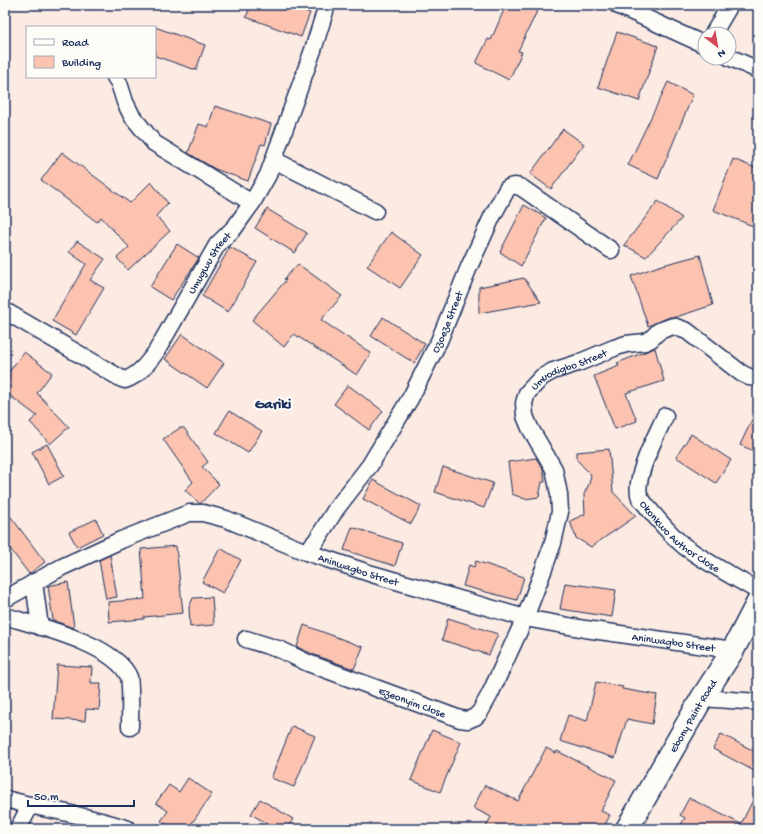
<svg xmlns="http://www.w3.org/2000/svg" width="763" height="834" font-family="'Gochi Hand',sans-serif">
<rect width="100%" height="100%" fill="#fcebe2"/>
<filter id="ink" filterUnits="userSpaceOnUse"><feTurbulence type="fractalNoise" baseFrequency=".025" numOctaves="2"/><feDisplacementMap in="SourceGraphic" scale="8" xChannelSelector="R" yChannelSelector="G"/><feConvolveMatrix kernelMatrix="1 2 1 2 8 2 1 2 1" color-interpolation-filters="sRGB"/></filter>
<g filter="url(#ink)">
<!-- building -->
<path fill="#fbc3b0" stroke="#1b2f5e" d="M 251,5 L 288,5 L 310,13 L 301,37 L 246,17 Z
M 506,5 L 540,5 L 518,51 L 522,52 L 509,80 L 476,63 L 488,39 L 491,40 Z
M 155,27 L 205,45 L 196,70 L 155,56 Z
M 617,32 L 658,46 L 639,101 L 598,87 Z
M 668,82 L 693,95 L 658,179 L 628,165 Z
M 215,106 L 271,124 L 265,145 L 261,144 L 248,181 L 215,169 L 188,153 L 199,124 L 208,127 Z
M 563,129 L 584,144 L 551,189 L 530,174 Z
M 62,152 L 130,203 L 151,182 L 168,203 L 156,216 L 170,231 L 128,270 L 117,258 L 129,247 L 101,217 L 97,222 L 41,180 Z
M 733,159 L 758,169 L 758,228 L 713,210 Z
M 658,201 L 682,218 L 646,257 L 624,245 Z
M 524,205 L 546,218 L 521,266 L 500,252 Z
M 267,209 L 307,233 L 295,253 L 255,228 Z
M 391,232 L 423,255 L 400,288 L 367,266 Z
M 77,241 L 105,259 L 90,280 L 104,288 L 76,335 L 52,321 L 86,264 L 69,252 Z
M 177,244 L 199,258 L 171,300 L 150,287 Z
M 230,247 L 257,262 L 228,312 L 202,296 Z
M 700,255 L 713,305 L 676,317 L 670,317 L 648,326 L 631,276 L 659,266 Z
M 298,264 L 342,296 L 321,320 L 371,353 L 357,375 L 294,334 L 284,347 L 252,320 L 286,280 L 284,279 Z
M 524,278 L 541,302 L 479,313 L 479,287 Z
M 383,317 L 425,344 L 414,363 L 371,336 Z
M 182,334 L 224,363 L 207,388 L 165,359 Z
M 655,348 L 664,381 L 626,393 L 637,421 L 615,429 L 594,376 L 619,366 L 617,363 Z
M 24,352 L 52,373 L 37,393 L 69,427 L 50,444 L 30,422 L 37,416 L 5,392 L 5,377 Z
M 348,385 L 383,411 L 369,430 L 334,404 Z
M 758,407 L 758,453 L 740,445 Z
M 229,411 L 262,431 L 248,453 L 216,433 Z
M 180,428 L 184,428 L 208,462 L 202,467 L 219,484 L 200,504 L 185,490 L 193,482 L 163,439 Z
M 691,434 L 731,460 L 716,483 L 676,457 Z
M 47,444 L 64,476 L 49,484 L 32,452 Z
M 609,449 L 613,492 L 636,516 L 591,547 L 576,538 L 570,521 L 585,514 L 584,494 L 589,484 L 591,475 L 577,460 L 577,452 Z
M 536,458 L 543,469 L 545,482 L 542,482 L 539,497 L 525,499 L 512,494 L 508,462 Z
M 443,467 L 493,483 L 484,508 L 435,492 Z
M 373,480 L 421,506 L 411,524 L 363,499 Z
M 5,509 L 45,562 L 29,574 L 5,542 Z
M 96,519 L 103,534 L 77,547 L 69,532 Z
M 352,527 L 402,543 L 395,566 L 344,550 Z
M 176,546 L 183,613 L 144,617 L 144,619 L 109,622 L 108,602 L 145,599 L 141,549 Z
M 220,548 L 241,560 L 223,593 L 202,582 Z
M 110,555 L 117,597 L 106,599 L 99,560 Z
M 476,561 L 524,577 L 517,600 L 463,586 L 469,565 L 474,567 Z
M 68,582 L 74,627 L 73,628 L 53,620 L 48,586 Z
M 565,583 L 616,590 L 612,617 L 560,609 Z
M 212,597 L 214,625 L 190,627 L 189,607 L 193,598 Z
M 448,618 L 498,634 L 489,655 L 442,640 Z
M 304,625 L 363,647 L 354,669 L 317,656 L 297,647 Z
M 57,665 L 92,667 L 91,683 L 101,683 L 99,710 L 86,709 L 85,721 L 53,719 Z
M 596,682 L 623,687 L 622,689 L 657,695 L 652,724 L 627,719 L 615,758 L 560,741 L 568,715 L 587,721 Z
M 292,726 L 315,736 L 294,787 L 271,778 Z
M 432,730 L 461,742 L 440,792 L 411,780 Z
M 721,734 L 758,753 L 758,773 L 713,749 Z
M 546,748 L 556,753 L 557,751 L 616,780 L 601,811 L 610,815 L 603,829 L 485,829 L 491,817 L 473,808 L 485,785 L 518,801 Z
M 188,778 L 212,794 L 188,829 L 174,829 L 161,821 L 168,811 L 156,803 L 169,785 L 179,792 Z
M 758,790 L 758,829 L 678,829 L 685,818 L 680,815 L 689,798 L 741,824 Z
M 260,799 L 293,819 L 287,829 L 276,829 L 251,814 Z"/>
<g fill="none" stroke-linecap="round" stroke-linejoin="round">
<defs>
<g id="street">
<path d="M 617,5 L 705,45"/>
<path d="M 713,34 L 730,5"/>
<path d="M 729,57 L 758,70"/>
<path d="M 115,77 L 119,83 L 125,102 L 132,116 L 154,143 L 252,203"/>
<path d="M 274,160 L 375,211"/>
<path id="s1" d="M 5,311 L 122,379 L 125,380 C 139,375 147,364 156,352 L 217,245 L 235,227 L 242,217 L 252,203 L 268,175 L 313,50 L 327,5"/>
<path id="s2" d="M 665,416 C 657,434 632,480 640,498 C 653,514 668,533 684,546 C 707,563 733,576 758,591"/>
<path id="s3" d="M 306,552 L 316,541 L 336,509 L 370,465 L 411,397 L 439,341 L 469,267 L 492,217 L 507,189 C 512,185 516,185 522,188 L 611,250"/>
<path d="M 34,582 L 40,627"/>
<path id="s4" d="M 5,599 L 62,567 L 121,540 L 189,513 L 203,513 L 226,519 L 306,552 L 372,574 L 525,618 L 585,629 L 733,650"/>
<path d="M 5,616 C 37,626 115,644 129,677 C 131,684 130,717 130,727"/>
<path id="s5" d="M 246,639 L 281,650 L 308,663 L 460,719 L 468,720 L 475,717 L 480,712 L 490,694 L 525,618 L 543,571 L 553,543 L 560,512 L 559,494 L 554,469 L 530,428 L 525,416 L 524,403 L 527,393 L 542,377 L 553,371 L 578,363 L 614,348 L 626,344 L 645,342 L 651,339 L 659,331 L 673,326 L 687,331 L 741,373 L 749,377 L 758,378"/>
<path d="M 702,698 L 758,702"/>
<path d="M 5,799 C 46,810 88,815 128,829"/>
<path d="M 18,829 L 30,806"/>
</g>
<g id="secondary">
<path id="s6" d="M 627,829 L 702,698 L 733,650 L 758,602"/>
</g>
</defs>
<!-- street casing -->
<use href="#street" stroke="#1b2f5e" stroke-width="19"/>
<!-- secondary casing -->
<use href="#secondary" stroke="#1b2f5e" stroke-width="25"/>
<!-- street -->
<use href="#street" stroke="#fdfcf7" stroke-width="16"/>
<!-- secondary -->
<use href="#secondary" stroke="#fdfcf7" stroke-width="22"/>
</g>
</g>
<g text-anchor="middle" stroke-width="4" stroke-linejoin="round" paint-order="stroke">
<!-- street labels -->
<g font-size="11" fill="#1b2f5e" stroke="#fdfcf7">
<text dy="4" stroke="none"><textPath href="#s1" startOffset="285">Umugwu Street</textPath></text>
<text dy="4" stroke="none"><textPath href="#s3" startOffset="271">Ozoeze Street</textPath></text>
<text dy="4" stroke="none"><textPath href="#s5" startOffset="644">Umuodigbo Street</textPath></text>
<text dy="4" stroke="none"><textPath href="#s2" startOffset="143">Okonkwo Author Close</textPath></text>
<text dy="4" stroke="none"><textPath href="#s4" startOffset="383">Aninwagbo Street</textPath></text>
<text dy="4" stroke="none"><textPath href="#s4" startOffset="707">Aninwagbo Street</textPath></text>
<text dy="4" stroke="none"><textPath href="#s5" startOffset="178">Ezeonyim Close</textPath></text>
<text dy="4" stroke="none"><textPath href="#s6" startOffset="131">Ebony Paint Road</textPath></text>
</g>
<!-- district labels -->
<g font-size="15" font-weight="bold" fill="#1b2f5e" stroke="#fdfcf7">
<text x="273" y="408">Gariki</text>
</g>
</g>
<!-- margin -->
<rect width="763" height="834" fill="none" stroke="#fdfcf7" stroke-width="20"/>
<rect x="10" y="10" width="743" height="814" fill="none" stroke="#1b2f5e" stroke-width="1.5" filter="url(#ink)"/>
<!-- legend -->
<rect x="26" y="26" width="130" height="52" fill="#fdfcf7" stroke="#a3aaba"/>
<rect x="34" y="39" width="20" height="6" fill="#fdfcf7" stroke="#a3aaba"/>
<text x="62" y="46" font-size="12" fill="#1b2f5e">Road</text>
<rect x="34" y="56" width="20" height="12" fill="#fbc3b0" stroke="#a3aaba"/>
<text x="62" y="66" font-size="12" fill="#1b2f5e">Building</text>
<!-- north arrow -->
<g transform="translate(717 46) rotate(149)"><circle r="19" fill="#fdfcf7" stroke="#a3aaba"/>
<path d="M0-3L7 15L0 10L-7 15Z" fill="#d1495b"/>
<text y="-6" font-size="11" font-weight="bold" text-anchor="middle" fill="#1b2f5e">N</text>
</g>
<!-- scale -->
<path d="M28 800v6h106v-6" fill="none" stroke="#1b2f5e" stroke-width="2"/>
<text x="34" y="800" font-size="12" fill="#1b2f5e" stroke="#fdfcf7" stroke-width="3" paint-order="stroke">50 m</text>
</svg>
